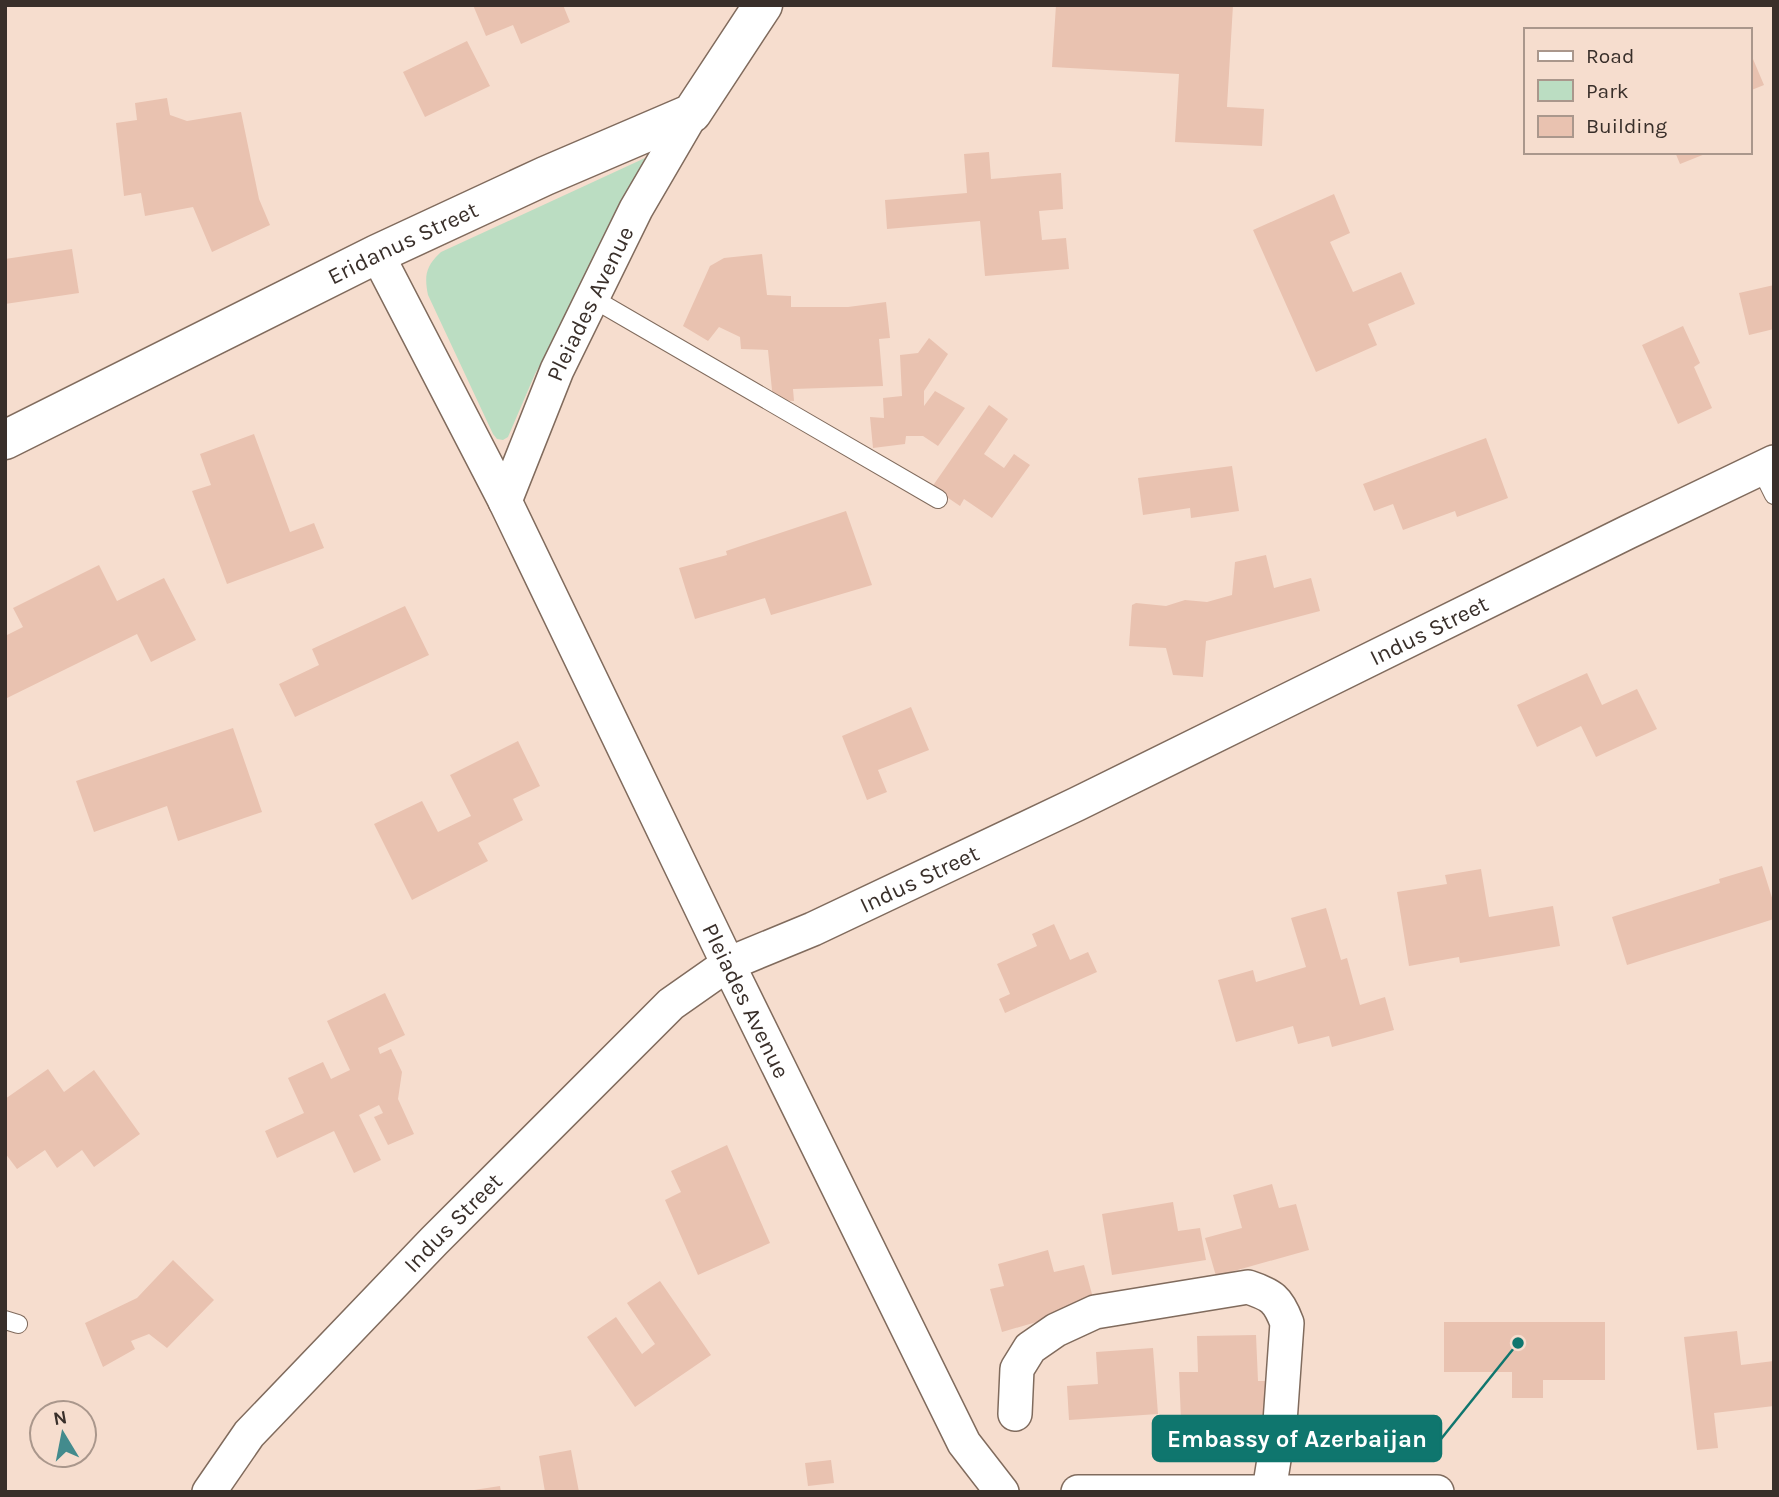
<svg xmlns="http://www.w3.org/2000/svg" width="1779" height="1497" font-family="Karla,sans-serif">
<rect width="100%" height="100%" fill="#f6ddce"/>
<!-- green -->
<path fill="#bbddc2" d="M 645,158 L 652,164 L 535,374 L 508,437 L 503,440 L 497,439 L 493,434 L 428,295 C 424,275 426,266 441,252 Z"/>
<!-- building -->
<path fill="#e9c2b0" d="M 473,5 L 563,5 L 570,22 L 521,44 L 513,25 L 486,36 Z
M 1056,5 L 1233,5 L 1227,107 L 1264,109 L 1262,146 L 1175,142 L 1179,74 L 1052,67 Z
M 467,41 L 490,86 L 425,117 L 403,72 Z
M 1753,59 L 1764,85 L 1749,91 L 1749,61 Z
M 167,98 L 170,115 L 187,121 L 241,112 L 259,199 L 270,225 L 212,252 L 193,207 L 145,216 L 141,193 L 124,196 L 116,123 L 137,120 L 135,103 Z
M 989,152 L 991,179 L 1061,173 L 1063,209 L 1039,211 L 1042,240 L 1066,238 L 1069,269 L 985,276 L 980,221 L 887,229 L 885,200 L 967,193 L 964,154 Z
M 1675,152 L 1710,152 L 1680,164 Z
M 1334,194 L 1350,233 L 1330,242 L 1353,292 L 1401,272 L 1415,304 L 1368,324 L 1377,345 L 1316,372 L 1253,230 Z
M 72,249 L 79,293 L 5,304 L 5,259 Z
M 762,254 L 767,295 L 791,296 L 791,307 L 848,307 L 886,302 L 890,338 L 879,339 L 883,386 L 793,389 L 794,401 L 773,400 L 768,350 L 741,349 L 740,337 L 719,327 L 708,341 L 683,326 L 710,266 L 724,258 Z
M 1774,285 L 1774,329 L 1749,335 L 1739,293 Z
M 1683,326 L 1700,363 L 1694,367 L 1712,408 L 1678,424 L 1642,345 Z
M 929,338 L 948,354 L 924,391 L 924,406 L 935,391 L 965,408 L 938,446 L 923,436 L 906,436 L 905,444 L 873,448 L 870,417 L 884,418 L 883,398 L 902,396 L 900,355 L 918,353 Z
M 989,405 L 1008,419 L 984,454 L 1004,468 L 1014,454 L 1030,465 L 992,518 L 964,499 L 960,506 L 932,487 Z
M 254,434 L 290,532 L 314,523 L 324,548 L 227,584 L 192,491 L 211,485 L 200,454 Z
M 1486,438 L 1508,498 L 1457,517 L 1455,511 L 1403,530 L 1393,504 L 1374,511 L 1363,484 Z
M 1232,466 L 1239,511 L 1191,518 L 1190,508 L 1143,515 L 1138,478 Z
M 846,511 L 872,585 L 771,615 L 765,598 L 695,619 L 679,568 L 727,555 L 726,551 Z
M 1266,555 L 1274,588 L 1311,578 L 1320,611 L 1206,641 L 1203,677 L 1173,675 L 1166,648 L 1129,646 L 1132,605 L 1136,603 L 1166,606 L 1185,600 L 1207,602 L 1232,595 L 1235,562 Z
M 99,565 L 117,601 L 164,578 L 196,640 L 151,662 L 137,634 L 5,699 L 5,636 L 23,627 L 13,608 Z
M 405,606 L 429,655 L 295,717 L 279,684 L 319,665 L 312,649 Z
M 1587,673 L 1602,705 L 1637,689 L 1657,729 L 1596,757 L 1581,726 L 1537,747 L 1517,705 Z
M 911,707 L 929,750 L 878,770 L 887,792 L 867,800 L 842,736 Z
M 233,728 L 262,812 L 178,841 L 167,806 L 94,832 L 76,781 Z
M 518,741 L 540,786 L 513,799 L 523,820 L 478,843 L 488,861 L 412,900 L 374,824 L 422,801 L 438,832 L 471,816 L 450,775 Z
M 1762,866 L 1774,904 L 1774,919 L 1627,965 L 1612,917 L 1720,883 L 1719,879 Z
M 1481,869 L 1489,917 L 1553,906 L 1560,946 L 1460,963 L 1459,957 L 1409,966 L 1397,892 L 1447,884 L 1445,875 Z
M 1326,908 L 1341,960 L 1347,958 L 1360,1005 L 1385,997 L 1394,1030 L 1332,1047 L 1329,1036 L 1298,1044 L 1293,1026 L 1236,1042 L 1218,980 L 1253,970 L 1256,982 L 1306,967 L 1291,918 Z
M 1054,924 L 1070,960 L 1088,952 L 1097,972 L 1005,1013 L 999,999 L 1010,994 L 997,964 L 1037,946 L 1032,934 Z
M 385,993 L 405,1035 L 378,1048 L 380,1054 L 391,1049 L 402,1072 L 398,1099 L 414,1134 L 388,1145 L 374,1117 L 383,1113 L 379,1105 L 359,1115 L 381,1160 L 354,1173 L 334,1131 L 277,1158 L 265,1131 L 304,1113 L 288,1078 L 323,1062 L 331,1079 L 350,1070 L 327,1021 Z
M 48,1069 L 64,1092 L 94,1070 L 140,1134 L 94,1167 L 82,1150 L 57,1168 L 45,1150 L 17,1169 L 5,1153 L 5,1099 Z
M 727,1145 L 770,1243 L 698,1275 L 665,1200 L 681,1192 L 671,1171 Z
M 1272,1184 L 1279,1208 L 1296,1204 L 1309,1250 L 1216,1276 L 1205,1238 L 1242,1228 L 1233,1195 Z
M 1173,1202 L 1178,1231 L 1200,1228 L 1206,1260 L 1112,1275 L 1102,1214 Z
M 1048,1250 L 1054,1272 L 1084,1265 L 1095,1305 L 1002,1332 L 990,1289 L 1004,1286 L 998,1264 Z
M 173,1260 L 214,1300 L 167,1348 L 149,1334 L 131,1341 L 135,1349 L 103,1367 L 85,1323 L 137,1298 Z
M 660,1281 L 711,1355 L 635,1407 L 587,1337 L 616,1317 L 642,1354 L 655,1344 L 627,1303 Z
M 1444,1322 L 1605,1322 L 1605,1380 L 1543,1380 L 1543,1398 L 1512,1398 L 1512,1372 L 1444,1372 Z
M 1737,1331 L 1741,1365 L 1774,1361 L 1774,1406 L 1714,1413 L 1718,1448 L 1697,1450 L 1684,1337 Z
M 1256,1335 L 1258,1381 L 1277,1381 L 1278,1418 L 1181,1420 L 1179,1372 L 1198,1372 L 1197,1336 Z
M 1153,1348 L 1158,1414 L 1069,1420 L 1067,1386 L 1098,1384 L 1096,1352 Z
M 571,1450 L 579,1492 L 545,1492 L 539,1456 Z
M 831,1460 L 834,1483 L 808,1486 L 805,1463 Z
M 500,1486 L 501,1492 L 474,1492 L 474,1490 Z"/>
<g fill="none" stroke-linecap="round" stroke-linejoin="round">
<defs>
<path id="service" d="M 592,298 L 938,499
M 1761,469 L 1774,495
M 5,1320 L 18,1324"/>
<g id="minor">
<path id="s1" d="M 377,254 L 505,501 L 728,964 L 964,1443 L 1002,1492"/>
<path id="s2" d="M 505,501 L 557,370 L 636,209 L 692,113"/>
<path d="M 1015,1414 L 1017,1369 L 1030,1348 L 1056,1330 L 1095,1312 L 1248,1287 C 1272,1295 1278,1299 1287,1323 L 1280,1422 L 1269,1491"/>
<path id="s3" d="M 209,1492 L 249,1434 L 434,1241 L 671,1004 L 728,964 L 813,929 L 1077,804 L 1628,532 L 1774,462"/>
<path d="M 1078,1492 L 1437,1492"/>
</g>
<g id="tertiary">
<path id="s4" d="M 5,440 L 377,254 L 545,176 L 692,113 L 763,5"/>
</g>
</defs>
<!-- service casing -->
<use href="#service" stroke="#806b5d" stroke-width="20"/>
<!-- minor casing -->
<use href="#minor" stroke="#806b5d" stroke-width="36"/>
<!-- tertiary casing -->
<use href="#tertiary" stroke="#806b5d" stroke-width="41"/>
<!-- service -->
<use href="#service" stroke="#fff" stroke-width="18"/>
<!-- minor -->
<use href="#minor" stroke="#fff" stroke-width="33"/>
<!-- tertiary -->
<use href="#tertiary" stroke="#fff" stroke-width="38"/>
</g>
<g text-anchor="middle" stroke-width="6" stroke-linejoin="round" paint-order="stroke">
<!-- street labels -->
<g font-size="23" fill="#392f2a" stroke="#f6ddce">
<text dy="8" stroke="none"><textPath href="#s4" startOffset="444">Eridanus Street</textPath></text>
<text dy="8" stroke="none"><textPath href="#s2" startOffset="215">Pleiades Avenue</textPath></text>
<text dy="8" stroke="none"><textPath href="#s3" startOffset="1519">Indus Street</textPath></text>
<text dy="8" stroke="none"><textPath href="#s3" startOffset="952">Indus Street</textPath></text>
<text dy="8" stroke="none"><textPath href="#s1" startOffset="833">Pleiades Avenue</textPath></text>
<text dy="8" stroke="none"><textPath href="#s3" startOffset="364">Indus Street</textPath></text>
</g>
</g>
<!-- callouts -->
<path fill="none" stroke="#0f766e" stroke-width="2.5" d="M1518 1343L1441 1439"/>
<circle fill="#0f766e" stroke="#f6ddce" stroke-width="2.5" cx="1518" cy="1343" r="7"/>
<rect fill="#0f766e" stroke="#0f766e" stroke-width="2.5" x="1153" y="1416" width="288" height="45" rx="7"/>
<g font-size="24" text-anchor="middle" font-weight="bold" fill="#fff">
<text x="1297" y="1447">Embassy of Azerbaijan</text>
</g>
<!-- border -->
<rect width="1779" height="1497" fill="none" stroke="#392f2a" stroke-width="14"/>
<!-- legend -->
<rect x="1524" y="28" width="228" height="126" fill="#f6ddce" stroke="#aa978c" stroke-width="2"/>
<rect x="1538" y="51" width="35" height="10" fill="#ffffff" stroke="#aa978c" stroke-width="2"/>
<text x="1586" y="63" font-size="21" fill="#392f2a">Road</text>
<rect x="1538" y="80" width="35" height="21" fill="#bbddc2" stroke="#aa978c" stroke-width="2"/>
<text x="1586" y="98" font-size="21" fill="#392f2a">Park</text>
<rect x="1538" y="116" width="35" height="21" fill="#e9c2b0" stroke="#aa978c" stroke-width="2"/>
<text x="1586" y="133" font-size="21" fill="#392f2a">Building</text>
<!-- north arrow -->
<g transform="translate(63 1434) rotate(350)"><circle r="33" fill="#f6ddce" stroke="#aa978c" stroke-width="2"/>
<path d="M0-5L12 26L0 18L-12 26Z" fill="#438b8d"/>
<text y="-10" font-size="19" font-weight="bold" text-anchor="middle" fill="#392f2a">N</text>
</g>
</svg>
